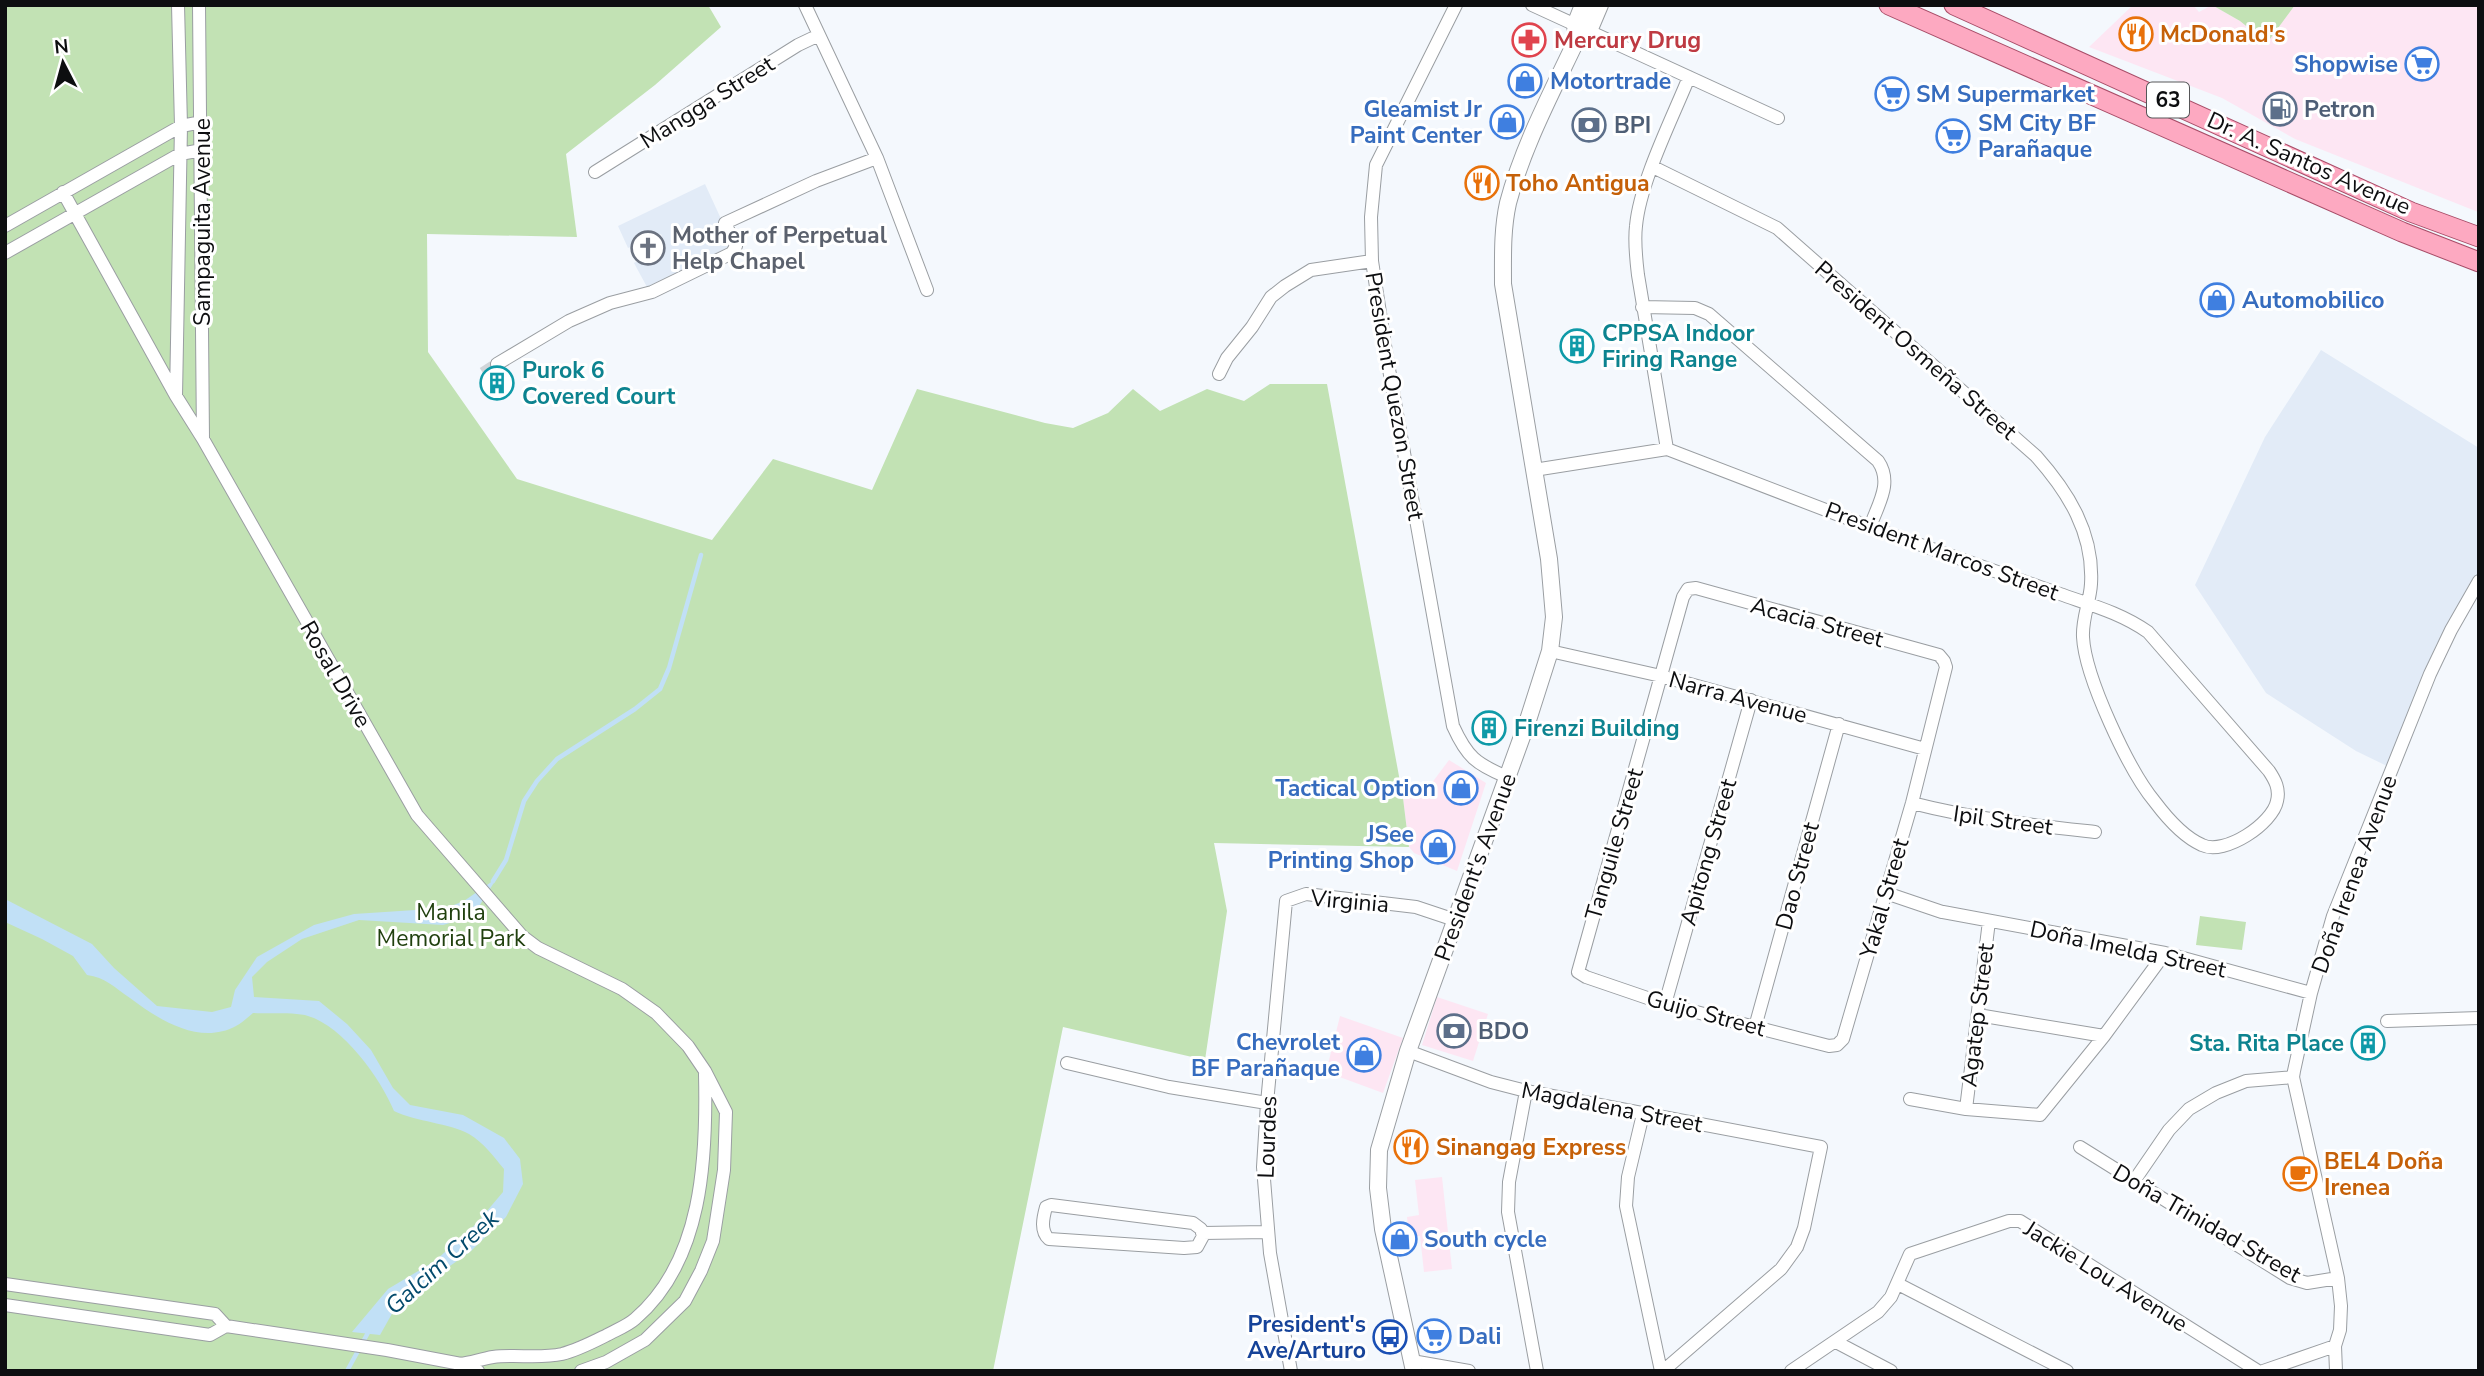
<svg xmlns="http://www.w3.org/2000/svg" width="2484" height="1376" font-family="'Nunito Sans',sans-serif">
<rect width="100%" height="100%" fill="#f4f8fd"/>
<!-- commercial -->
<path fill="#fde6f3" d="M 2133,5 L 2193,5 L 2199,12 L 2212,5 L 2240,21 L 2267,42 L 2295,5 L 2479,5 L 2479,216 L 2478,212 L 2295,139 L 2222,98 L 2089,47 Z
M 1449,760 L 1486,783 L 1457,871 L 1414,853 L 1409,847 L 1403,798 L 1422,796 Z
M 1437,997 L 1488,1014 L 1473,1061 L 1422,1045 Z
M 1340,1016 L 1403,1038 L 1383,1093 L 1326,1072 Z
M 1442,1177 L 1452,1269 L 1424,1272 L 1420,1236 L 1409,1237 L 1407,1217 L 1419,1215 L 1415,1180 Z"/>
<!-- built -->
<path fill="#e2ebf7" d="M 705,184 L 733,245 L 647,287 L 634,263 L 666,247 L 661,234 L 628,248 L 618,226 Z
M 2321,350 L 2479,448 L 2479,571 L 2436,645 L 2387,766 L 2356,751 L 2266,693 L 2195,585 L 2265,437 Z"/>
<!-- green -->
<path fill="#c2e2b4" d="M 5,5 L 708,5 L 721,27 L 655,85 L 566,154 L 577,237 L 427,234 L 428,352 L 517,479 L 712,540 L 773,459 L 872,490 L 917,389 L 1045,423 L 1073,428 L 1108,413 L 1133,389 L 1160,411 L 1207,389 L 1244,401 L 1270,384 L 1327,384 L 1403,798 L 1409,847 L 1214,843 L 1227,911 L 1205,1060 L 1063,1027 L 993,1371 L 5,1371 Z
M 2212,5 L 2295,5 L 2267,43 L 2240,21 Z
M 2200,916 L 2246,922 L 2242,950 L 2196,945 Z"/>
<!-- water -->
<path fill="#c1e0f6" d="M 497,878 L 476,911 L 460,920 L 443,925 L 359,920 L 302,939 L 267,962 L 252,977 L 254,997 L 319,1001 L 347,1024 L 371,1050 L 393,1088 L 410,1105 L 463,1115 L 504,1138 L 520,1159 L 523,1184 L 506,1217 L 471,1251 L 398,1303 L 380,1335 L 352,1332 L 388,1289 L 435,1261 L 476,1224 L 503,1192 L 504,1169 C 493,1156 484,1143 469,1134 C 449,1123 417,1122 394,1111 C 381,1079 343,1026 308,1016 C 297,1012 267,1014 253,1013 C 248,1017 242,1023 236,1026 C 199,1046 158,1019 130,998 C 115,988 105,977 87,975 L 73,956 L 42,939 L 5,922 L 5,899 L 92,944 L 114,968 L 157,1006 L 212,1012 L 231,1007 L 235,990 L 257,957 L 314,925 L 354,914 L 446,908 L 464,901 Z"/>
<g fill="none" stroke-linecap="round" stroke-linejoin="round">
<!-- stream -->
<path stroke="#c1e0f6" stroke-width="4.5" d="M 493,881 L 506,860 L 524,801 L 537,781 L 557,759 L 635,709 L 660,689 L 669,668 L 701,555
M 347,1371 L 370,1329"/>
<!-- minor-tunnel -->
<path stroke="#d1d5d9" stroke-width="12" stroke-dasharray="12 6" stroke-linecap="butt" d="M 483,373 L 497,364"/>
<defs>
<path id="minor" d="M 199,5 L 203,439
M 805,5 L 877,158 L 927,290
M 1456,5 L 1376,165 L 1371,217 L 1372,261 L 1387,358 L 1453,726 C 1467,757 1476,764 1507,777
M 1532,5 L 1778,118
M 595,172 L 798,45 L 819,35
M 63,192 L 176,396 L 203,439 L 417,815 L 522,936 L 538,948 L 622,989 L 656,1013 L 688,1046 L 705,1071 L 726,1112 L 724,1170 L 713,1241 L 701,1271 L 685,1301 L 645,1340 L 606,1362 L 581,1371
M 5,226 L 181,126 L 202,122
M 5,253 L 180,154 L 202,150
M 1642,307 L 1695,308 L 1709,314 L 1878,461 C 1893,483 1878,504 1870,527
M 497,364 L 569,321 L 610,303 L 652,292 L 732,253 L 736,246 L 725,223 L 816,181 L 877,158
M 1219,374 L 1227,358 L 1252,327 L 1271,297 L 1285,286 L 1311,270 L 1372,261
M 176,396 L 181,126 L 178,5
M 1667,449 L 1638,275 C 1636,258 1634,242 1636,226 C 1640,182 1672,119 1689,77
M 1534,470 L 1667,449 L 1870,527 L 2060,594 C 2091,605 2121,613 2148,632 L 2269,771 C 2275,780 2280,789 2277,801 C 2273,823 2225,856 2202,845 C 2184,837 2167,818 2155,802 C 2129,771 2085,677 2083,637 C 2082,618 2090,602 2091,584 C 2094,533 2068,492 2036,456 L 1777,228 L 1653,167
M 1696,588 L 1939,655 L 1944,661 L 1946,667 L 1912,803 L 1843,1039 L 1837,1045 L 1829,1046 L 1665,1004 L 1586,977 L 1578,972 L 1683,597 L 1688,589 Z
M 1550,651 L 1661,676 L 1925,749
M 1912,803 C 1974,819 2032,825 2095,832
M 1886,893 L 1942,912
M 1943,912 L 2165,953 L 2311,993
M 1665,1004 L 1751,700
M 1978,1015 L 2104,1036
M 2387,1021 L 2479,1018
M 1755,1027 L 1839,724
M 1408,1051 L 1491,1082 L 1526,1091 L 1821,1147 L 1804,1228 L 1797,1247 L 1781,1269 L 1663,1371
M 1067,1063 L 1169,1087 L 1267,1103
M 1526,1091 L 1509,1182 L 1508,1212 L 1537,1371
M 1910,1099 L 1966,1109 L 2040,1115 L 2104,1036 L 2165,953
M 1966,1109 L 1989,921
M 1643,1114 L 1628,1177 L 1626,1206 L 1661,1371
M 2080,1147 L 2290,1278 L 2307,1283 L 2338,1278
M 2134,1181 L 2169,1130 L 2189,1109 L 2216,1093 L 2246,1081 L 2293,1077
M 1051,1205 L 1193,1223 L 1201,1229 L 1203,1236 L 1197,1247 L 1184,1248 L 1049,1239 C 1040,1231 1043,1218 1046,1207 Z
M 1203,1233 L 1267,1232
M 5,1284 L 215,1314 L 226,1326
M 1898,1284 L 2067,1371
M 5,1305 L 210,1335 L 226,1326 L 387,1350 L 461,1364 L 478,1371
M 1836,1342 L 1891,1371
M 1412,1361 L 1469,1371
M 461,1364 C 472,1362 482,1359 493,1357 C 516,1354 539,1359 562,1354 C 578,1350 593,1342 607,1335 C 616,1330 627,1326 635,1319 C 703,1261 707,1158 705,1074
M 1291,1371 L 1270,1253 L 1263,1167 L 1267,1103 L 1286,901 L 1306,894 L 1416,907 L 1455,920
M 1791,1371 L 1878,1312 L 1891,1297 L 1910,1254 L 2009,1221 L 2020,1221 L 2258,1371
M 2263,1371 L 2335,1346
M 2336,1371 L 2335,1346 L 2340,1330 L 2341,1306 L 2338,1278 L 2293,1077 L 2294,1071 L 2311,993 L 2333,916 L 2430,674 L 2451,630 L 2479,581"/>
<path id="tertiary" d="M 1577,39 L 1575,25 L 1583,5
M 1414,1371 L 1383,1229 L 1378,1188 L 1379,1150 L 1408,1051 L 1528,720 L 1550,651 L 1554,617 L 1549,559 L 1503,284 C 1503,257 1502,230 1508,203 C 1523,146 1552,92 1577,39 L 1589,31 L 1600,5"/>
<path id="primary" d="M 1889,5 L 2402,232 L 2479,262
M 1954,5 L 2411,212 L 2479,237"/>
</defs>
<!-- minor casing -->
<use href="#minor" stroke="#9a9ea2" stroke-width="14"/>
<!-- tertiary casing -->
<use href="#tertiary" stroke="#9a9ea2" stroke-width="18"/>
<!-- primary casing -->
<use href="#primary" stroke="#a84d68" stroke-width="21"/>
<!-- minor -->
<use href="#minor" stroke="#fff" stroke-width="12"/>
<!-- tertiary -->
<use href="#tertiary" stroke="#fff" stroke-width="16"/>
<!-- primary -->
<use href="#primary" stroke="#fda9c1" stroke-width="19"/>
</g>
<!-- icons -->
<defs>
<symbol id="restaurant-ring" viewBox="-11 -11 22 22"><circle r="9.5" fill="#fff" stroke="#e8710a" stroke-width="1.5"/><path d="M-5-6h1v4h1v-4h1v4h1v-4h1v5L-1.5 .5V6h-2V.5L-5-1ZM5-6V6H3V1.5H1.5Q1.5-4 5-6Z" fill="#e8710a"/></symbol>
<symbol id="pharmacy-ring" viewBox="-11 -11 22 22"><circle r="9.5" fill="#fff" stroke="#e0444e" stroke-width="1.5"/><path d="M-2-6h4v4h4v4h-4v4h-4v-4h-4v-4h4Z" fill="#e0444e"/></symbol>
<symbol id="supermarket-ring" viewBox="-11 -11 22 22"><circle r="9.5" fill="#fff" stroke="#3f7fe0" stroke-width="1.5"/><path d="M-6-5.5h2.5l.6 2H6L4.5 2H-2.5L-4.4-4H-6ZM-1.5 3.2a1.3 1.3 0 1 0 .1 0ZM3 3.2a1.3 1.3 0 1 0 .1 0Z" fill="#3f7fe0"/></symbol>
<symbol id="shop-ring" viewBox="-11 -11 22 22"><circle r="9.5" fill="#fff" stroke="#3f7fe0" stroke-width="1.5"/><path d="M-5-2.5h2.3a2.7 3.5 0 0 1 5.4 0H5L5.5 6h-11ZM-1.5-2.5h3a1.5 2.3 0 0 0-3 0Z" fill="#3f7fe0"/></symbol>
<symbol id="fuel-ring" viewBox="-11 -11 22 22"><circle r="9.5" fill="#fff" stroke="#5c6f8a" stroke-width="1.5"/><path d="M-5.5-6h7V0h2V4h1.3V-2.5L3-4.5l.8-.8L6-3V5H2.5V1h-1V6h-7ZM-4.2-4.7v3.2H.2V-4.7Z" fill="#5c6f8a"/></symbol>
<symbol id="bank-ring" viewBox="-11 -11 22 22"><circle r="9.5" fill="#fff" stroke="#5c6f8a" stroke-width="1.5"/><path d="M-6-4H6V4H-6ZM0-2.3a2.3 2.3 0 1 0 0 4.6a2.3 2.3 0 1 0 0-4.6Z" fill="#5c6f8a"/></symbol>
<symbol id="church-ring" viewBox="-11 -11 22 22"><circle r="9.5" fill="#fff" stroke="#6b7280" stroke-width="1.5"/><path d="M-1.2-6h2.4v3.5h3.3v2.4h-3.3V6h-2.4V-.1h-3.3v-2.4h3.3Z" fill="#6b7280"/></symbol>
<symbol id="building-ring" viewBox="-11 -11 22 22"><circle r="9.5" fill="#fff" stroke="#0f9aa8" stroke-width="1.5"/><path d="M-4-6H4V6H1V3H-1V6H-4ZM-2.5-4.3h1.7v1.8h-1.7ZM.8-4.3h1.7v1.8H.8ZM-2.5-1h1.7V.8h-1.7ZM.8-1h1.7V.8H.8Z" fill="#0f9aa8"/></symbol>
<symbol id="cafe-ring" viewBox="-11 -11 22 22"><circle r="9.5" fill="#fff" stroke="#e8710a" stroke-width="1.5"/><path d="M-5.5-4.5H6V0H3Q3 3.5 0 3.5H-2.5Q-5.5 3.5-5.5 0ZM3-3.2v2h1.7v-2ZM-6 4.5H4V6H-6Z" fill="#e8710a"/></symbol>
<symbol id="bus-ring" viewBox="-11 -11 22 22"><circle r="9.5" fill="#fff" stroke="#1a4fb4" stroke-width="1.5"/><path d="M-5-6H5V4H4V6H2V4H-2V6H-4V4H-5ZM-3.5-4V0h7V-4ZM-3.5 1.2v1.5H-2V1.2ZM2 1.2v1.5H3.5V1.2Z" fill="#1a4fb4"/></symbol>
</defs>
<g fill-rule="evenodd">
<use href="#restaurant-ring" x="2117" y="15" width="38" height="38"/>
<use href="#pharmacy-ring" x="1510" y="21" width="38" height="38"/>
<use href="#supermarket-ring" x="2403" y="45" width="38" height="38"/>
<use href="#shop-ring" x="1506" y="62" width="38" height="38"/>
<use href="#supermarket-ring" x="1873" y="75" width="38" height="38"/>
<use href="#fuel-ring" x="2261" y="90" width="38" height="38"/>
<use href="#shop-ring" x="1488" y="103" width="38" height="38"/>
<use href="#bank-ring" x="1570" y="106" width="38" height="38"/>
<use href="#supermarket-ring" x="1934" y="117" width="38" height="38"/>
<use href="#restaurant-ring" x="1463" y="164" width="38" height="38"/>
<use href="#church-ring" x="629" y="229" width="38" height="38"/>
<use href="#shop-ring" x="2198" y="281" width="38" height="38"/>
<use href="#building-ring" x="1558" y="327" width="38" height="38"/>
<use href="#building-ring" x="478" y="364" width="38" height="38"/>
<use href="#building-ring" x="1470" y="709" width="38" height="38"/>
<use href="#shop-ring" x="1442" y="769" width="38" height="38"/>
<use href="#shop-ring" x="1419" y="828" width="38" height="38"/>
<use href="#bank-ring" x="1435" y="1012" width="38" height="38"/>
<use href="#building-ring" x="2349" y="1024" width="38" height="38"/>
<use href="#shop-ring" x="1345" y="1036" width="38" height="38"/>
<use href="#restaurant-ring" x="1392" y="1128" width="38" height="38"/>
<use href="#cafe-ring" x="2281" y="1155" width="38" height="38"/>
<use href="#shop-ring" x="1381" y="1220" width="38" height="38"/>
<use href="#supermarket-ring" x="1415" y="1317" width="38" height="38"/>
<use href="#bus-ring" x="1371" y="1318" width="38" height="38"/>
</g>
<g text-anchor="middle" stroke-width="6" stroke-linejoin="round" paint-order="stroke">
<!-- shield labels -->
<rect fill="#fff" stroke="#565658" stroke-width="2" x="2147" y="82.5" width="42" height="35" rx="5"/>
<g font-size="21" font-weight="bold" fill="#0d0e10">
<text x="2168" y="107">63</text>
</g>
<!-- food labels -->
<g font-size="23" font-weight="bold" fill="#c56008" stroke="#fff" text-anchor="start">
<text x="2160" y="42">McDonald's</text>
<text x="1506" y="191">Toho Antigua</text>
<text x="1436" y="1155">Sinangag Express</text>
<text x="2324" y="1169">BEL4 Doña<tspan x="2324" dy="26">Irenea</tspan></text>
</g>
<!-- health labels -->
<g font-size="23" font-weight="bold" fill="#be3a42" stroke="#fff" text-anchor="start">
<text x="1554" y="48">Mercury Drug</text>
</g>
<!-- shop labels -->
<g font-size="23" font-weight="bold" fill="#366cbe" stroke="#fff" text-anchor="start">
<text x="2398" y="72" text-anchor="end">Shopwise</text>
<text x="1550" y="89">Motortrade</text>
<text x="1916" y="102">SM Supermarket</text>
<text x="1482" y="117" text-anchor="end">Gleamist Jr<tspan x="1482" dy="26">Paint Center</tspan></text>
<text x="1978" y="131">SM City BF<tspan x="1978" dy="26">Parañaque</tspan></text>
<text x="2242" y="308">Automobilico</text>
<text x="1436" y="796" text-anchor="end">Tactical Option</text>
<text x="1414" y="842" text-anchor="end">JSee<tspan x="1414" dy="26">Printing Shop</tspan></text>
<text x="1340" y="1050" text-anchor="end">Chevrolet<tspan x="1340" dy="26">BF Parañaque</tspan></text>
<text x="1424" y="1247">South cycle</text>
<text x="1458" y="1344">Dali</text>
</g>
<!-- street labels -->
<g font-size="23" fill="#0d0e10" stroke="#fff">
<text transform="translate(707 102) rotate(-32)" y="8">Mangga Street</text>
<text transform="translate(2309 163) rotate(24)" y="8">Dr. A. Santos Avenue</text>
<text transform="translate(202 222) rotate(-90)" y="8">Sampaguita Avenue</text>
<text transform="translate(1916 350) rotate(41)" y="8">President Osmeña Street</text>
<text transform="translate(1395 396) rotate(80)" y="8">President Quezon Street</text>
<text transform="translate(1942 551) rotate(20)" y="8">President Marcos Street</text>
<text transform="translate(1817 622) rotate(15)" y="8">Acacia Street</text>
<text transform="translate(336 674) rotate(60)" y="8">Rosal Drive</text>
<text transform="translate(1738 697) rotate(15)" y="8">Narra Avenue</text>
<text transform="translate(2003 820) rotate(8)" y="8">Ipil Street</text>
<text transform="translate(1614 844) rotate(-74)" y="8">Tanguile Street</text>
<text transform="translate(1708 852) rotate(-74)" y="8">Apitong Street</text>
<text transform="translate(1475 867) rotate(-70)" y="8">President's Avenue</text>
<text transform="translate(2354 874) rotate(-70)" y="8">Doña Irenea Avenue</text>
<text transform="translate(1797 876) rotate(-75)" y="8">Dao Street</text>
<text transform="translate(1884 898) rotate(-74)" y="8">Yakal Street</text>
<text transform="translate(1350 901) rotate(5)" y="8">Virginia</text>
<text transform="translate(2128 949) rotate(12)" y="8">Doña Imelda Street</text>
<text transform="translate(1706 1013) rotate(15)" y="8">Guijo Street</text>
<text transform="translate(1977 1015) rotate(-83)" y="8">Agatep Street</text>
<text transform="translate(1612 1107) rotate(11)" y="8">Magdalena Street</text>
<text transform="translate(1267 1137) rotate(-88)" y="8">Lourdes</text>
<text transform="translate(2207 1223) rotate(30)" y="8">Doña Trinidad Street</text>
<text transform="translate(2106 1276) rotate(32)" y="8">Jackie Lou Avenue</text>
</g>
<!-- service labels -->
<g font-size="23" font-weight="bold" fill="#4e5e75" stroke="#fff" text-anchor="start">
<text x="2304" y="117">Petron</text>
<text x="1614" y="133">BPI</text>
<text x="1478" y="1039">BDO</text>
</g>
<!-- worship labels -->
<g font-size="23" font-weight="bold" fill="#5b616d" stroke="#fff" text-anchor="start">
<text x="672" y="243">Mother of Perpetual<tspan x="672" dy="26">Help Chapel</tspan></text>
</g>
<!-- culture labels -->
<g font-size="23" font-weight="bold" fill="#0d838f" stroke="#fff" text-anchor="start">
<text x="1602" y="341">CPPSA Indoor<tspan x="1602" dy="26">Firing Range</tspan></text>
<text x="522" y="378">Purok 6<tspan x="522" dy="26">Covered Court</tspan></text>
<text x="1514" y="736">Firenzi Building</text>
<text x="2344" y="1051" text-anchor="end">Sta. Rita Place</text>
</g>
<!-- park labels -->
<g font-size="23" fill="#20400e" stroke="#fff">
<text x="451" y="920">Manila<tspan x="451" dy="26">Memorial Park</tspan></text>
</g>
<!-- transit labels -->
<g font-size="23" font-weight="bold" fill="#164399" stroke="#fff" text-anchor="end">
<text x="1366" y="1332">President's<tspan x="1366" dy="26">Ave/Arturo</tspan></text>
</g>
<!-- water labels -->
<g font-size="24" font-style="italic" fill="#034a6c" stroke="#fff">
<text transform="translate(442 1262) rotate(-42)" y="8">Galcim Creek</text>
</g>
</g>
<!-- border -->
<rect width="2484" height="1376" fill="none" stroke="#0d0e10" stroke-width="14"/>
<!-- north arrow -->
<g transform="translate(63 63) rotate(354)" stroke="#ffffff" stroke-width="5" paint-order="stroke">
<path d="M0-5L12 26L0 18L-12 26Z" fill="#0d0e10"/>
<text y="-10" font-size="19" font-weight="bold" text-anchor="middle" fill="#0d0e10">N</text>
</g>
</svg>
